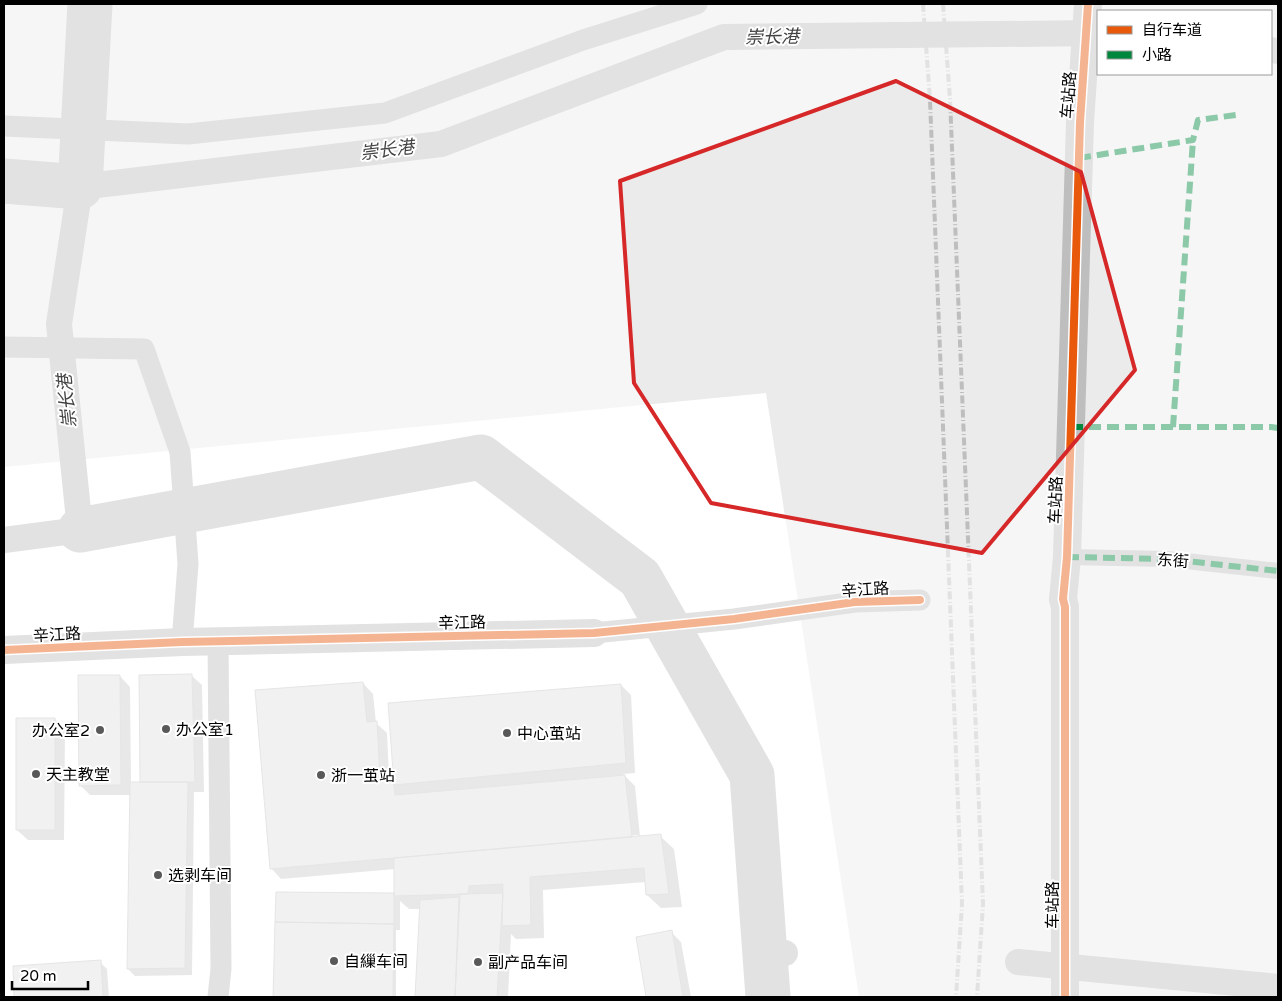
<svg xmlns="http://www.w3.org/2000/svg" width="1282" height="1001" font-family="'Varela Round','Noto Sans SC',sans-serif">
<rect width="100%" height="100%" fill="#fff"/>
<!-- green -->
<path fill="#ebebeb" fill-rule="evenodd" d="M 4,4 L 1278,4 L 1278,997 L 859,997 L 766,393 L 4,467 ZM 1098,11 L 1271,11 L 1271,74 L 1098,74 Z"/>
<!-- shadow -->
<path fill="#0003" fill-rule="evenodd" d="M 191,675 L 202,685 L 204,792 L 194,792 L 192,975 L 135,976 L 128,969 L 131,795 L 90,795 L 80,785 L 120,676 L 130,687 L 131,783 L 144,784 Z
M 363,683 L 373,694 L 376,723 L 387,733 L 389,778 L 395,777 L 621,685 L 631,695 L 635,773 L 623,774 L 635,786 L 640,837 L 660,836 L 674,849 L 682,907 L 661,908 L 647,895 L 646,882 L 543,890 L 544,938 L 516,939 L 511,934 L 508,997 L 417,997 L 421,909 L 409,909 L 400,901 L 400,930 L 396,930 L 396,997 L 274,997 L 277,893 L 395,896 L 395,869 L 281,879 L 271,868 ZM 638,835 L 638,838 L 568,841 Z
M 55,719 L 65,729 L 64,840 L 28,840 L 17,830 Z
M 671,932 L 681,942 L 691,997 L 647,997 L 638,938 Z
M 100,962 L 107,969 L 109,997 L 15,997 L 14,967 Z"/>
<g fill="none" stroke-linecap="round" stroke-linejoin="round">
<!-- canal -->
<path stroke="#bebebe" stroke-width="26" d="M 1271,50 L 1278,51
M 4,540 L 80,530 L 59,324 L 80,187 L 441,144 L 724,37 L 1098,33
M 764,953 L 785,953
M 1018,962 L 1278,987"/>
<!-- river -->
<path stroke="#bebebe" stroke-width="45" d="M 4,181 L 80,187 L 90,4
M 80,530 L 481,457 L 640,578 L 752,775 L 768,997"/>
</g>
<!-- building -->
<path fill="#dfdfdf" stroke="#c6c6c6" d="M 192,674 L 195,782 L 140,782 L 139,675 Z
M 78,675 L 120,675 L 121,785 L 79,786 Z
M 363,682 L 367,722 L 377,721 L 380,778 L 393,776 L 395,795 L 625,775 L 632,837 L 270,869 L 255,690 Z
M 621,684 L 626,763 L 394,785 L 388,703 Z
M 16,718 L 55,718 L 55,830 L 16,830 Z
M 130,782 L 188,782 L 185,968 L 127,969 Z
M 661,834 L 669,894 L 646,895 L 644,868 L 530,877 L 531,925 L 502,926 L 503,884 L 469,886 L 468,894 L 394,896 L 394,858 Z
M 276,892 L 394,893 L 394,924 L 275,922 Z
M 503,893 L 497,997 L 455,997 L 460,894 Z
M 459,897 L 455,997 L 415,997 L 420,900 Z
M 275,922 L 394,924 L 393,997 L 273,997 Z
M 672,930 L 683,997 L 646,997 L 636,937 Z
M 101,960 L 103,997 L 14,997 L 13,966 Z"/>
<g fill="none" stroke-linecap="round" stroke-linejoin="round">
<!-- pedestrian -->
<path stroke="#bebebe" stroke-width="16" d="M 1067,557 L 1167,559 L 1278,571"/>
<!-- minor -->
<path stroke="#bebebe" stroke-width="21" d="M 4,126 L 188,134 L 385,113 L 583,40 L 697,4
M 4,347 L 144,349 L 180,452 L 188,564 L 182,642
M 594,633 L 734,619 L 855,602 L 920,600
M 218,997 L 221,969 L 218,641"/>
<!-- tertiary -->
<path stroke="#bebebe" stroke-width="28" d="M 4,650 L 182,642 L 594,633
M 1065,997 L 1065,607 L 1063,599 L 1067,557 L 1080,122 L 1088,4"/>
<!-- rail -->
<path stroke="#bebebe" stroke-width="4" stroke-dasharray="8 2.5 1 2.5" stroke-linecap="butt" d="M 923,4 L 930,100 L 962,904 L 956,997
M 943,4 L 950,99 L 983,904 L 977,997"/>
<!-- quiet -->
<path stroke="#00873e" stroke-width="6" stroke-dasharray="12 6" stroke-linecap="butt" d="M 1079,158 L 1193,140 L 1198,120 L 1236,115
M 1071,427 L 1271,427 L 1278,428
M 1173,427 L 1193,140
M 1067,557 L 1167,559 L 1278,571"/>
<defs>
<path id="cycleway" d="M 4,650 L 182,642 L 594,633 L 734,619 L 855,602 L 920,600
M 1065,997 L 1065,607 L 1063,599 L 1067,557 L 1080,122 L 1088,4"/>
</defs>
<!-- cycleway casing -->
<use href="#cycleway" stroke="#fff" stroke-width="11"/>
<!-- cycleway -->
<use href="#cycleway" stroke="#e8590c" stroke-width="8"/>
</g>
<!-- marked area -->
<path d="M0 0H1282V1001H0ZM 896,81 L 1081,172 L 1135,370 L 982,553 L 711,503 L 634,383 L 620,181 Z" fill="#fff" fill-opacity=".55" fill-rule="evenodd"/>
<path fill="none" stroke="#d62828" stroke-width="4" stroke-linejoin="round" d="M 896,81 L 1081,172 L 1135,370 L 982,553 L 711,503 L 634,383 L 620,181 Z"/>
<!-- markers -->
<g fill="#595959" stroke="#fff" stroke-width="2">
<circle cx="166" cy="729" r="5"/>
<circle cx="100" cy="730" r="5"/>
<circle cx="507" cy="733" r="5"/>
<circle cx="36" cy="774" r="5"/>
<circle cx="321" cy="775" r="5"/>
<circle cx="158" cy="875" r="5"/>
<circle cx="334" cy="961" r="5"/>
<circle cx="478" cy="962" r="5"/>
</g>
<g text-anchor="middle" stroke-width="4" stroke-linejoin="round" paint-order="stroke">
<!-- street labels -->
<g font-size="16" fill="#000" stroke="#fff">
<text transform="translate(1068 95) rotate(-86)" y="6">车站路</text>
<text transform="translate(1055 500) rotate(-88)" y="6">车站路</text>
<text transform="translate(1173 560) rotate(4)" y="6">东街</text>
<text transform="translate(865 589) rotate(-4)" y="6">辛江路</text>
<text transform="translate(462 622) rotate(-1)" y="6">辛江路</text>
<text transform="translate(57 634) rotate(-3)" y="6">辛江路</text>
<text transform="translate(1052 905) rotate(-90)" y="6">车站路</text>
</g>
<!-- poi labels -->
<g font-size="16" fill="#000" stroke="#fff" text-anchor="start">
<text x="176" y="735">办公室1</text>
<text x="90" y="736" text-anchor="end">办公室2</text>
<text x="517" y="739">中心茧站</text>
<text x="46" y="780">天主教堂</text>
<text x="331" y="781">浙一茧站</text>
<text x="168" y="881">选剥车间</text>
<text x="344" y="967">自繅车间</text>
<text x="488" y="968">副产品车间</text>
</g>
<!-- water labels -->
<g font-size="18" font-style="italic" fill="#434343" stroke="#fff">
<text transform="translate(772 37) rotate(-1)" y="6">崇长港</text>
<text transform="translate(387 150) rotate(-7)" y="6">崇长港</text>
<text transform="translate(67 401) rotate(-96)" y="6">崇长港</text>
</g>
</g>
<!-- border -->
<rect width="1282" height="1001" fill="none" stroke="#000000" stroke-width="10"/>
<!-- legend -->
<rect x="1097" y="10" width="175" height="65" fill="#ffffff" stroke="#999999"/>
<rect x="1107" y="26" width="25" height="8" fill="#e8590c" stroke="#999999"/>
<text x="1142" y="35" font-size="15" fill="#000000">自行车道</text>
<rect x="1107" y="51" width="25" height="8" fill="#00873e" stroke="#999999"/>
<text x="1142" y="60" font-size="15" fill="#000000">小路</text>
<!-- scale -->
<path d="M12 981v8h76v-8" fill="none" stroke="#000000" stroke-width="2.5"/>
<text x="20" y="981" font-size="15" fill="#000000" stroke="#ffffff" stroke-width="4" paint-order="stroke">20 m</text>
</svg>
